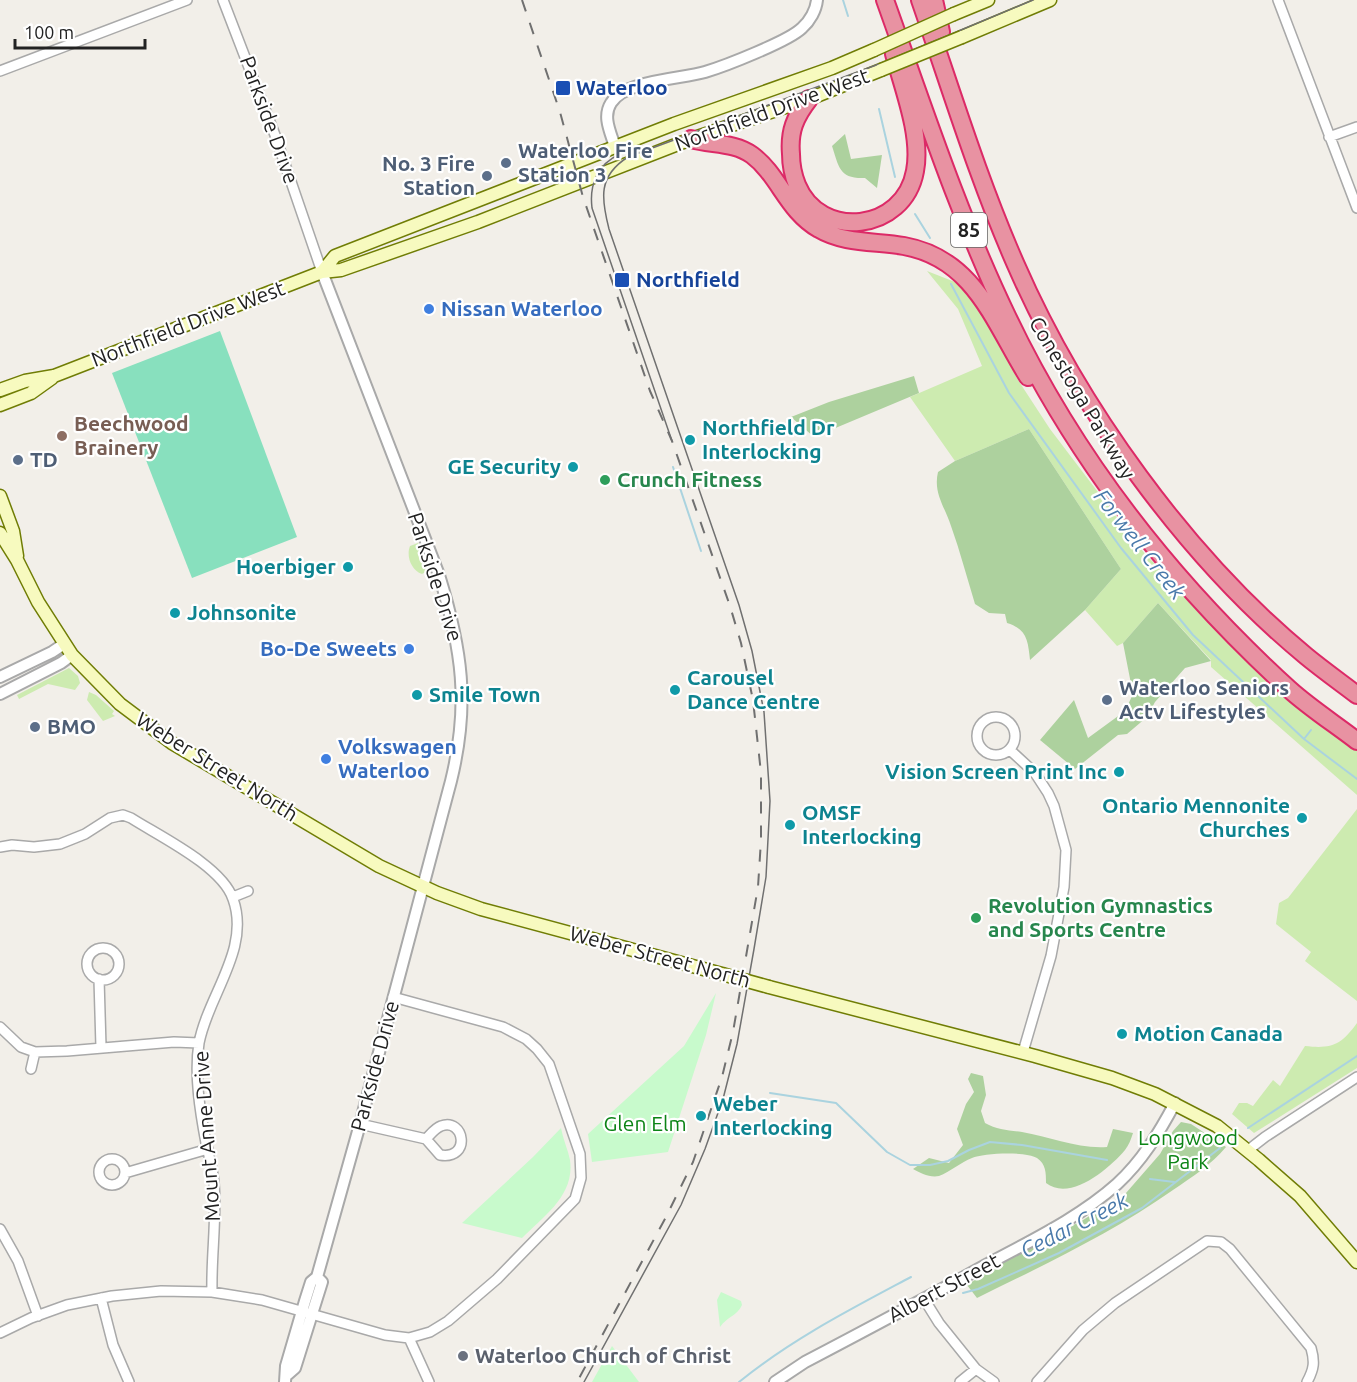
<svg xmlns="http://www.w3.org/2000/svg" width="1357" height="1382" font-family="Ubuntu,sans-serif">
<rect width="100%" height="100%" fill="#f2efe9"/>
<!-- grass -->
<path fill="#cdebb0" d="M 927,271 L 955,282 L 976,302 L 1018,380 L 1050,429 L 1145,554 L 1295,703 L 1357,750 L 1357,795 L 1211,667 L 1211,660 L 1158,603 L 1123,643 L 1117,646 L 1085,610 L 1121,569 L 1029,429 L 955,461 L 910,397 L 982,366 L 958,309 Z
M 418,543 L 429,570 L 422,574 C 411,570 406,556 410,546 Z
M 69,668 L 78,676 L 80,683 L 75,690 L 48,684 L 19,699 L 17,695 Z
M 89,692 L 96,695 L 114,711 L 112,714 L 115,716 L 103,721 L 87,700 Z
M 1357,809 L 1357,1001 L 1305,961 L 1311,952 L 1276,924 L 1279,903 L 1288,898 Z
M 1357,1023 L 1357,1068 L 1254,1133 L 1232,1114 L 1239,1103 L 1247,1103 L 1253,1106 L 1273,1080 L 1280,1086 L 1305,1046 C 1332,1049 1341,1045 1357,1023 Z"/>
<!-- forest -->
<path fill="#add19e" d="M 845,134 L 851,159 L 882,155 L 877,188 L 865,178 C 839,179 839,167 832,146 Z
M 914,376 L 919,393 L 814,437 L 791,417 L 829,402 Z
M 1029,429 L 1121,569 L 1085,610 L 1030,660 C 1028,641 1027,629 1007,623 L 1005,614 L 989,613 L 975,604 C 967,578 960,551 951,526 C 945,507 933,493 938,472 L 955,461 Z
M 1158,603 L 1211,661 L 1185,668 L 1155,702 L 1147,717 L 1127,734 L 1118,735 L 1075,769 L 1040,740 L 1074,700 L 1088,738 L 1125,711 L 1133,694 L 1123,643 Z
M 971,1073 L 983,1076 L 986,1095 L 981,1111 L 985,1123 C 997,1130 1008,1130 1022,1132 C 1050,1137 1078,1149 1107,1147 L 1113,1129 L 1133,1133 C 1131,1139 1129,1145 1125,1150 C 1109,1169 1070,1202 1046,1183 C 1046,1173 1046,1164 1037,1158 C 1026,1151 983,1153 972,1158 C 961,1162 950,1172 939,1176 C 930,1178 920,1173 913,1169 L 929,1158 L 949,1163 L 963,1145 L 957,1129 L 966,1104 L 974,1092 L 968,1079 Z
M 1181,1122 L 1191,1124 L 1226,1147 C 1211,1165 1192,1177 1173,1190 C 1112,1233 1044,1265 977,1298 L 967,1285 L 1008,1259 L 1083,1220 L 1126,1193 L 1160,1154 L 1173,1131 Z"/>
<!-- park -->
<path fill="#c8facc" d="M 716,993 L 706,1035 L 668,1152 L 592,1162 L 588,1134 L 684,1046 Z
M 561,1128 C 563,1139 568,1150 570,1160 C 575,1195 544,1216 522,1238 L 462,1223 L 533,1157 Z
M 721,1292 L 741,1301 L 742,1305 C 737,1316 728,1316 720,1327 L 717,1300 Z
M 612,1346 L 639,1382 L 592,1382 Z"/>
<!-- pitch -->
<path fill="#88e0be" d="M 220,331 L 297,537 L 192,578 L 112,373 Z"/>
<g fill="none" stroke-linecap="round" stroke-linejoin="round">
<!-- stream -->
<path stroke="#aad3df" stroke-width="2" d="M 843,0 L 848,16
M 879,109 L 895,177
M 915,214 L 930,238
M 951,284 L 1009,393 L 1121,548 L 1193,635 L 1304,739 L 1357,779
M 673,467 L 701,551
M 1304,739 L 1311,730
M 770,1093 L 836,1103 L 887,1152 L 910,1165 L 930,1165 L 948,1161 L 969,1150 L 990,1142 L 1022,1145 L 1107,1160
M 1248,1128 L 1357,1056
M 1150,1179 L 1174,1182
M 963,1293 L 978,1289 L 1059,1253 L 1142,1208 L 1220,1148
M 739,1382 C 792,1339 851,1309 911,1277"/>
<defs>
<path id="minor" d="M 223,0 L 275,135 L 322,272
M 1278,0 L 1357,208
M 0,71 L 187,0
M 1329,137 L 1357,127
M977 736a19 19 0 1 1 38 0a19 19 0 1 1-38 0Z
M 1010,750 L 1035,773 L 1048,793 L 1054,806 L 1066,850 L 1064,887 L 1051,956 L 1023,1052
M 0,847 L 12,845 L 34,847 L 60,844 L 85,834 L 110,818 L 123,815 L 131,818 C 159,836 222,866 233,899 C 251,949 208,995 199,1043 C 194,1074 200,1111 206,1143 C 209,1156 213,1170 214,1183 C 217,1219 211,1256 212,1292
M 233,897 L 248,891
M87 964a16 16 0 1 1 32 0a16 16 0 1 1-32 0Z
M 99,979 L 101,1047
M 0,1027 L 21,1047 L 35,1052 L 67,1051 L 174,1042 L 199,1043
M 31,1069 L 35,1052
M 360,1124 L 426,1139 L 440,1155 C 472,1160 464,1117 441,1126 C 435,1128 430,1135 426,1139
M 1247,1151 L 1265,1137 L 1357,1077
M99 1172a13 13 0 1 1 26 0a13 13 0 1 1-26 0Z
M 125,1173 L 208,1149
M 0,1229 L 18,1261 L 38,1316
M 101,1298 L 113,1345 L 129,1382
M 924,1299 L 939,1323 L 976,1369 L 994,1382
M 0,1333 L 31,1318 L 67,1305 L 112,1296 L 161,1291 L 212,1292 L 262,1300 L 385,1335 L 409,1338 L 430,1332 L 448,1321 L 497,1279 L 575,1199 L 581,1178 L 580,1154 L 549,1064 L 537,1049 L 526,1039 L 503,1027 L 393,997
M 409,1338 L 429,1382
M 960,1382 L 976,1369
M 1037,1382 L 1083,1330 L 1115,1303 L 1207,1241 L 1221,1242 L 1230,1249 L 1311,1348 C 1315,1362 1314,1369 1307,1382"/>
<path id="tertiary" d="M 615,147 C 611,133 602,117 611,103 C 625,80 681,79 705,72 C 725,66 789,41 802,28 C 810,21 816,10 817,0
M 0,677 L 52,652 L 64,644
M 0,694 L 61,663 L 72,655
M 287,1375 L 295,1368 L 322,1282 L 317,1277
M 285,1382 L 286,1366 L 305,1301 L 311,1282 L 317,1277 L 360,1124 L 451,781 C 470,704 462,649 439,575 L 322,272
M 775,1382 L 805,1362 C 866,1330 926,1298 986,1265 C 1030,1241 1079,1218 1117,1184 C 1142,1161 1159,1133 1175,1103"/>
<path id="secondary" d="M 954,14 L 988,0
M 962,37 L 1050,0
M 322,272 L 335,256 L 674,124 L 832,68 L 874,50
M 0,390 L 25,381 L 54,376 L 322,272 L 341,270 L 478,222 L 691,139 L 809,99 L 881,70
M 0,405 L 31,393 L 52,378
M 0,496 L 13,531 L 17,556
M 0,533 L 17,560 L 38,602 L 72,655 L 120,704 L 172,743 L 379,866 L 437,893 L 481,909 L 722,974
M 769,987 L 1035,1056 L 1112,1078 L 1155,1094 L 1217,1126 L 1259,1160 L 1300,1196 L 1357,1262"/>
<path id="motorway" d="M 885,0 C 923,106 958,214 1007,316 C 1075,459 1172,582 1289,689 C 1310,708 1335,724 1357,741
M 920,0 C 951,89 978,179 1016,265 C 1078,407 1187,558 1306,656 C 1323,670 1340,682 1357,695
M 934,0 L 941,32
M 809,99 C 795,117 789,131 791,154 C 791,164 793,175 797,185 C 820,241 904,232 915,171 C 922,136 903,88 894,54
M 691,139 C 711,145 734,142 752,155 C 779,175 787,211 819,229 C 844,244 876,241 904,246 C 975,259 994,323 1028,377"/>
</defs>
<!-- minor casing -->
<use href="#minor" stroke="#a9a9a9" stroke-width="12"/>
<!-- tertiary casing -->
<use href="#tertiary" stroke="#a9a9a9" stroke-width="14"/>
<!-- secondary casing -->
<use href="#secondary" stroke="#707d05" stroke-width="15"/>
<!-- motorway casing -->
<use href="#motorway" stroke="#dc2a67" stroke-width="20"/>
<!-- minor -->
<use href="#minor" stroke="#fff" stroke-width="9"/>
<!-- tertiary -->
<use href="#tertiary" stroke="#fff" stroke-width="10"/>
<!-- secondary -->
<use href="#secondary" stroke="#f7fabf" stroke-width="12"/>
<!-- motorway -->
<use href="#motorway" stroke="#e892a2" stroke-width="16"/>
<!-- tram -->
<path stroke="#707070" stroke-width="1.5" d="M 620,154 C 598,164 589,184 592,208 L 672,441
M 584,1382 L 681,1205 L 705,1149 L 723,1099 L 737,1044 L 754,949 L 766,877 L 770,801 L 764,712 L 752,651 L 739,605 L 609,229 C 601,198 598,176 628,157 L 879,64 L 1033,0"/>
<!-- rail -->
<path stroke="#707070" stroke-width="2" stroke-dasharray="12 12" stroke-linecap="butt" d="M 522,0 L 560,112 L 583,197 L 650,391 L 672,441 L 730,606 L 741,643 L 753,700 L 761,773 L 761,840 L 758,887 L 733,1032 L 722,1077 L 693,1162 L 666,1217 L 577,1382"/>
<defs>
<path id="secondary-bridge" d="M 874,50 L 954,14
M 881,70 L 962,37
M 722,974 L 769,987"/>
</defs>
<!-- secondary-bridge casing -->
<use href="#secondary-bridge" stroke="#707d05" stroke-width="15" stroke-linecap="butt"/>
<!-- secondary-bridge -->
<use href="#secondary-bridge" stroke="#f7fabf" stroke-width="12"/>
</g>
<!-- markers -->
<g fill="#1a4fb4" stroke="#fff" stroke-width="2">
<rect x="555" y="80" width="16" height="16" rx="3"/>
<rect x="614" y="272" width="16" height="16" rx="3"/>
</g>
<g fill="#5c6f8a" stroke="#fff" stroke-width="2">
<circle cx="506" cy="163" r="6"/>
<circle cx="487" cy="176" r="6"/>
<circle cx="18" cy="460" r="6"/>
<circle cx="1107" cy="700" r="6"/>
<circle cx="35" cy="727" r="6"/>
</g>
<g fill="#3f7fe0" stroke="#fff" stroke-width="2">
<circle cx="429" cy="309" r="6"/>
<circle cx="409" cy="649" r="6"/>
<circle cx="326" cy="759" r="6"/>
</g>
<circle fill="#8d6e63" stroke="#fff" stroke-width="2" cx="62" cy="436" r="6"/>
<g fill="#0f9aa8" stroke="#fff" stroke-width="2">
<circle cx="690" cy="440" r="6"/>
<circle cx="573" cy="467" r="6"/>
<circle cx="348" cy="567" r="6"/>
<circle cx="175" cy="613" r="6"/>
<circle cx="675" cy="690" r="6"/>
<circle cx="417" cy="695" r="6"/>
<circle cx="1119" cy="772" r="6"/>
<circle cx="1302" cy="818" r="6"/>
<circle cx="790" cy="825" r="6"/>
<circle cx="1122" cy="1034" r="6"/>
<circle cx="701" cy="1116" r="6"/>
</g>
<g fill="#2e9e5b" stroke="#fff" stroke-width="2">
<circle cx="605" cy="480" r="6"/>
<circle cx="976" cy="918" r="6"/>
</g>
<circle fill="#6b7280" stroke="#fff" stroke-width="2" cx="463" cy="1356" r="6"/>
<g text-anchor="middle" stroke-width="4.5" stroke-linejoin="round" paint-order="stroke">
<!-- shield labels -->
<rect fill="#fff" stroke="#646464" stroke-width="1.5" x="951" y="213" width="36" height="34" rx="4.5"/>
<g font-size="20" font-weight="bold" fill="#222">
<text x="969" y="237">85</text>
</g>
<!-- transit labels -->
<g font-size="21" font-weight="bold" fill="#164399" stroke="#fff" text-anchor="start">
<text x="576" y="95">Waterloo</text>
<text x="636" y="287">Northfield</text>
</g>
<!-- street labels -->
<g font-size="21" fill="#222" stroke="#fff">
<text transform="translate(772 110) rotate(-20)" y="7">Northfield Drive West</text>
<text transform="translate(269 120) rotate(70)" y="7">Parkside Drive</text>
<text transform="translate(188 324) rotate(-21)" y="7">Northfield Drive West</text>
<text transform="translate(1082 398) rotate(59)" y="7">Conestoga Parkway</text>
<text transform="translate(435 577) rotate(72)" y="7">Parkside Drive</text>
<text transform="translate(217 767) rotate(32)" y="7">Weber Street North</text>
<text transform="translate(660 957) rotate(15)" y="7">Weber Street North</text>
<text transform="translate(375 1066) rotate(-75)" y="7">Parkside Drive</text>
<text transform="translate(207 1136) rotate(-94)" y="7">Mount Anne Drive</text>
<text transform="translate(944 1288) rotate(-28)" y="7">Albert Street</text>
</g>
<!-- service labels -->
<g font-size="21" font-weight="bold" fill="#4e5e75" stroke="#fff" text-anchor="start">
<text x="518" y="158">Waterloo Fire<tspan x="518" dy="24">Station 3</tspan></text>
<text x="475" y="171" text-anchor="end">No. 3 Fire<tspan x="475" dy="24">Station</tspan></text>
<text x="30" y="467">TD</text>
<text x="1119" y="695">Waterloo Seniors<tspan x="1119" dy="24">Actv Lifestyles</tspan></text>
<text x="47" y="734">BMO</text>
</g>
<!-- shop labels -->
<g font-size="21" font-weight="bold" fill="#366cbe" stroke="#fff" text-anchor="start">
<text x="441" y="316">Nissan Waterloo</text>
<text x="397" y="656" text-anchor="end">Bo-De Sweets</text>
<text x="338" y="754">Volkswagen<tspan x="338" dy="24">Waterloo</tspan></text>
</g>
<!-- education labels -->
<g font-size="21" font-weight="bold" fill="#785e54" stroke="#fff" text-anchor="start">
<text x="74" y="431">Beechwood<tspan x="74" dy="24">Brainery</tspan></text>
</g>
<!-- culture labels -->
<g font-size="21" font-weight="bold" fill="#0d838f" stroke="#fff" text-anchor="start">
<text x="702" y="435">Northfield Dr<tspan x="702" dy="24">Interlocking</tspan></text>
<text x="561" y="474" text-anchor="end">GE Security</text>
<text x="336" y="574" text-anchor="end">Hoerbiger</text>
<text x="187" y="620">Johnsonite</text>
<text x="687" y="685">Carousel<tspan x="687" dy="24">Dance Centre</tspan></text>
<text x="429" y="702">Smile Town</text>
<text x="1107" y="779" text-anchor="end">Vision Screen Print Inc</text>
<text x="1290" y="813" text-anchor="end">Ontario Mennonite<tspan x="1290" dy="24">Churches</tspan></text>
<text x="802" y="820">OMSF<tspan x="802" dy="24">Interlocking</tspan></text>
<text x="1134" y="1041">Motion Canada</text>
<text x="713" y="1111">Weber<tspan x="713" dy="24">Interlocking</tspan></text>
</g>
<!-- leisure labels -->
<g font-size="21" font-weight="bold" fill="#27864d" stroke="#fff" text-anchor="start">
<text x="617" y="487">Crunch Fitness</text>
<text x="988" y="913">Revolution Gymnastics<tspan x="988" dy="24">and Sports Centre</tspan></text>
</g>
<!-- park labels -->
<g font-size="21" fill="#0c8416" stroke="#fff">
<text x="645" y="1131">Glen Elm</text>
<text x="1188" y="1145">Longwood<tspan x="1188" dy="24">Park</tspan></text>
</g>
<!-- worship labels -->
<g font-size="21" font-weight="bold" fill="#5b616d" stroke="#fff" text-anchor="start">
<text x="475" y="1363">Waterloo Church of Christ</text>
</g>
<!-- water labels -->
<g font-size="22" font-style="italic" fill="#4a7aab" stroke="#fff">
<text transform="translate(1140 544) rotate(52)" y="8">Forwell Creek</text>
<text transform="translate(1074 1225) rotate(-27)" y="8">Cedar Creek</text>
</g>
</g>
<!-- scale -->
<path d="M15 39v9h130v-9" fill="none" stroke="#222222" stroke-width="3"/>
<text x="24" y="39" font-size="18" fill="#222222" stroke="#ffffff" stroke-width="4.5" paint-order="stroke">100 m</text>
</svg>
